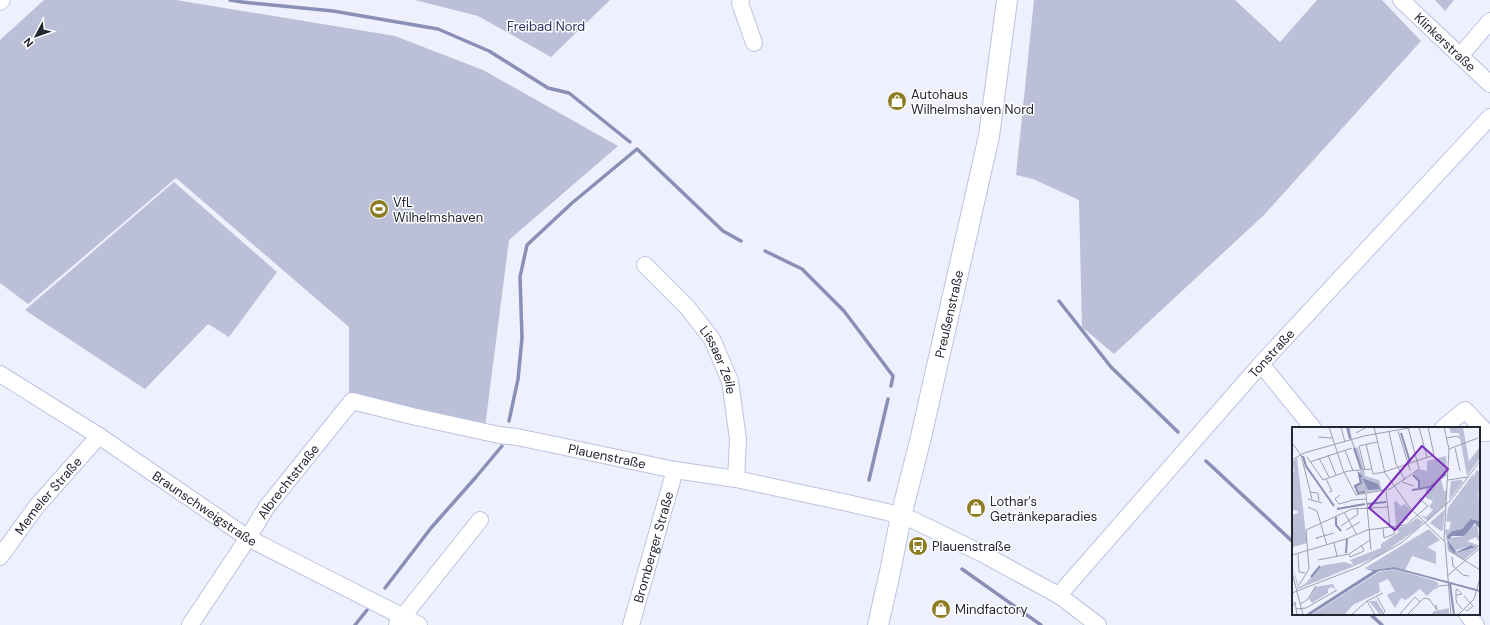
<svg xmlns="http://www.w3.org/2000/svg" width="1490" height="625" font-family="'DM Sans',sans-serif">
<rect width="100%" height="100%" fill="#eef0fd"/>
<!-- green -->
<path fill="#bbbfd8" d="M 44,0 L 176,0 L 395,36 L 483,70 L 618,146 L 509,240 L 485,427 L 349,395 L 349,327 L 176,178 L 28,304 L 0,283 L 0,40 Z
M 415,0 L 610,0 L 551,57 L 478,16 Z
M 1034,0 L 1235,0 L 1280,42 L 1317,0 L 1382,0 L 1421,41 L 1264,215 L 1114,354 L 1082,327 L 1079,200 L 1033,179 L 1016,175 Z
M 1435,0 L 1454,0 L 1445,11 Z
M 174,182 L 277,272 L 229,337 L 208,324 L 145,389 L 25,310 Z"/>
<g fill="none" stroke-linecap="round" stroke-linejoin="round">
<!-- stream -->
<path stroke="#898fb5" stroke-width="3.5" d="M 230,0 L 242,2 L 333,11 L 438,29 L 489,51 L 548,88 L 569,93 L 630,142
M 765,251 L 802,269 L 844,311 L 893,376 L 891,386
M 1059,301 L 1111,367 L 1178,432
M 509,421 L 518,379 L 522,338 L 520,277 L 527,245 L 572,203 L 637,149 L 723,231 L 741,241
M 1206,461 L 1293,542
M 869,480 L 888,399
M 962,569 L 1041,625
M 385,588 L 431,528 L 476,477 L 502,446
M 1370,614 L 1382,625
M 355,625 L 367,610"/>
<defs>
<g id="minor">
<path d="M 741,0 L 740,3 L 754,43"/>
<path id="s1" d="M 1401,0 L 1490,84"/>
<path d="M 0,2 L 2,0"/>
<path d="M 1460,56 L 1490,21"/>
<path id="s2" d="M 645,265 L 687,307 L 712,339 L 730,381 L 738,439 L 736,479"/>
<path d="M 1261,364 L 1313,428"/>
<path id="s3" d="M 0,374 L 99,436 L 248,538 L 419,625"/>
<path d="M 1443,428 L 1465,410 L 1487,433 L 1479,433"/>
<path id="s4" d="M 0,557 L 36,507 L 99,436"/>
<path id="s5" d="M 1060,596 L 1065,588 L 1261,364 L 1490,117"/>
<path d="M 1467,614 L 1476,625"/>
<path d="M 397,624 L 480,520"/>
<path id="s6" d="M 190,625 L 248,538 L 266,508 L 352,401 L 412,416 L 499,435 L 517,437 L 675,470 L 736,479 L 843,502 L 887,512 L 913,520 L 983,554 L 1060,596 L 1098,625"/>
<path id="s7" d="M 631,625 L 675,470"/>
</g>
<g id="major">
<path id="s8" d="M 878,625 L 890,572 L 901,516 L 921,437 L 989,136 L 1007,0"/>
</g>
</defs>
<!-- minor casing -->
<use href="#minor" stroke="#bdc2e1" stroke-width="18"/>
<!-- major casing -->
<use href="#major" stroke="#bdc2e1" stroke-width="22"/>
<!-- minor -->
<use href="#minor" stroke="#fff" stroke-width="16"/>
<!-- major -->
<use href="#major" stroke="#fff" stroke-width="20"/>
</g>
<!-- icons -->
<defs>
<symbol id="shop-disc" viewBox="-11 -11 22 22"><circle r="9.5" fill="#8d7c22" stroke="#fff"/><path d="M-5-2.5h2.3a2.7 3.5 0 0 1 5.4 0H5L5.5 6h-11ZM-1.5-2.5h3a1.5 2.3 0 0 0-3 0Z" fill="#fff"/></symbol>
<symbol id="stadium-disc" viewBox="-11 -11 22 22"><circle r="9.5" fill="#8d7c22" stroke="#fff"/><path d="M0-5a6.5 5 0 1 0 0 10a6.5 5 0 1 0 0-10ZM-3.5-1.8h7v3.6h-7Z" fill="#fff"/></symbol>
<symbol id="bus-disc" viewBox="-11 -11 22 22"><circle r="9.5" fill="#8d7c22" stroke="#fff"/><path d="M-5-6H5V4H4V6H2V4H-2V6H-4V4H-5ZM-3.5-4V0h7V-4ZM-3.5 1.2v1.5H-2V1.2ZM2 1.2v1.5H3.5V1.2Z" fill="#fff"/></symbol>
</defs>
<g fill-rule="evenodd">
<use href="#shop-disc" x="886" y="90" width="22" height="22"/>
<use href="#stadium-disc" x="368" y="198" width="22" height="22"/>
<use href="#shop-disc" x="965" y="497" width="22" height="22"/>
<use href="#bus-disc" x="907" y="535" width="22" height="22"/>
<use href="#shop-disc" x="930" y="598" width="22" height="22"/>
</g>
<g text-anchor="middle" stroke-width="3" stroke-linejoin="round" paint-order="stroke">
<!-- park labels -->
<g font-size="13" fill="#2b2d5f" stroke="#fff">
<text x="546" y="31">Freibad Nord</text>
</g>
<!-- street labels -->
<g font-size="13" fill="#242632" stroke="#fff">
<text dy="5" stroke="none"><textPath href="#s1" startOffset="61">Klinkerstraße</textPath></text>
<text dy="5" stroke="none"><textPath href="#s8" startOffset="319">Preußenstraße</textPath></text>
<text dy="5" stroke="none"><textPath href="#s5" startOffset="322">Tonstraße</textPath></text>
<text dy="5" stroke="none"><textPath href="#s2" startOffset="122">Lissaer Zeile</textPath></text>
<text dy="5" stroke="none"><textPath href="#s6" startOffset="538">Plauenstraße</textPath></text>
<text dy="5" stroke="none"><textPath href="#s6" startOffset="174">Albrechtstraße</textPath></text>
<text dy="5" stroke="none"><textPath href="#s4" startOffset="78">Memeler Straße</textPath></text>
<text dy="5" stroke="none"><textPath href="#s3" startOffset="245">Braunschweigstraße</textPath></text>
<text dy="5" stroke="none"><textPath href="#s7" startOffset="81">Bromberger Straße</textPath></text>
</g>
<!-- poi labels -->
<g font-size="13" fill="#242632" stroke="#fff" text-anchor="start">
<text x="911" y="99">Autohaus<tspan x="911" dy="15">Wilhelmshaven Nord</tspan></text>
<text x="393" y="207">VfL<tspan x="393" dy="15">Wilhelmshaven</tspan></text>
<text x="990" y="506">Lothar's<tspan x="990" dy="15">Getränkeparadies</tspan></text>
<text x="932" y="551">Plauenstraße</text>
<text x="955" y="614">Mindfactory</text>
</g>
</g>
<!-- overview -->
<g transform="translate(1292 427)">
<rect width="188" height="188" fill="#eef0fd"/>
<path d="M 54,0 L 58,0 L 60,12 L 63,20 L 66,21 L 72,42 L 69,42 ZM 157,0 L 171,0 L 177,34 L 188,20 L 188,31 L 175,49 L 167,6 L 159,6 ZM 154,29 L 155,45 L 140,57 L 128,62 L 128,54 L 121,46 L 127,42 L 135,44 L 135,34 ZM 5,31 L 15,116 L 1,120 L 0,124 L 0,88 L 6,86 L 6,84 L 1,83 L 0,87 L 0,46 L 2,45 L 0,35 ZM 69,43 L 72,43 L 73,49 L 87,53 L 90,63 L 67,66 L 62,58 L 68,56 L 66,49 ZM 185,43 L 188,45 L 188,72 L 181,51 ZM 181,47 L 188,76 L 188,95 L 180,92 L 170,102 L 159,104 L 155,111 L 157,121 L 162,126 L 174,122 L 180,123 L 183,121 L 179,118 L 162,124 L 156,111 L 172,109 L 176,102 L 185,97 L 188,116 L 184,110 L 175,114 L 188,119 L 172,133 L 156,124 L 153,102 L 157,103 L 159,95 L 154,94 L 156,81 ZM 149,52 L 152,64 L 155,64 L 154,77 L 136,94 L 128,88 L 134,90 L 141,83 L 137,80 L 141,74 L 134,71 L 134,62 ZM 169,53 L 171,55 L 157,73 L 159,54 ZM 104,74 L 109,79 L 113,77 L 120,85 L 115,90 L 117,92 L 109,93 L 109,98 L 104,99 L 102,75 ZM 153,82 L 151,103 L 149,104 L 138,96 ZM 125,91 L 131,95 L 125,102 L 87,129 L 6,162 L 0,138 L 7,160 L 13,157 L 28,140 L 33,138 L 52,135 L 62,138 L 58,133 L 89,121 L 89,117 L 107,105 L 104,101 L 114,99 ZM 137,102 L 148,113 L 132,122 L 135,120 L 144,125 L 144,137 L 120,129 L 113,143 L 102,140 L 82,143 L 73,141 ZM 103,142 L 143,154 L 147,157 L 135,169 L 128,162 L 114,173 L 109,171 L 103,181 L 95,168 L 103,164 L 96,152 L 87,156 L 88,165 L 61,178 L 52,188 L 19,188 L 87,145 ZM 41,157 L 44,163 L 40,160 L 36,162 L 36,166 L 20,176 L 17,172 L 23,160 ZM 83,171 L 92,186 L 88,188 L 77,174 L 84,174 ZM 157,181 L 157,188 L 139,188 L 142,184 Z" fill="#bbbfd8"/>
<path d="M 70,51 L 86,57 L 88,62 L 76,63 ZM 179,92 L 187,94 L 188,102 L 183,96 L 172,109 L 160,109 L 156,113 L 164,125 L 179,118 L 183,121 L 162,126 L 157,121 L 155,109 L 160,104 L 170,102 ZM 102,140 L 188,163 L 188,165 L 103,142 L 87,144 L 18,188 L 13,188 L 81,144 L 72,141 L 82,143 Z" fill="#898fb5"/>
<path fill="none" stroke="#898fb5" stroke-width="2" d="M 55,0 L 58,12M 109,6 L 118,35M 62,21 L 69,42M 11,29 L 14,39 L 42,79M 70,50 L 67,47 L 69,56 L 63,59 L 66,66 L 73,65M 128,62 L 139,59 L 154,47M 120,63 L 127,62 L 127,54 L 121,48M 75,77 L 94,75M 45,82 L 73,77M 44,90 L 44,98 L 49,104M 54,126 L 55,112M 19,150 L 28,139M 158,157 L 162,188"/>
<path fill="none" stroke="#9d9fac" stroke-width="1" d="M 37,0 L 51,43 L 64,68 L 98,62 L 127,42 L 116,0M 49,0 L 53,15M 82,0 L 93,46 L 118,81 L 153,115 L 159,188M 127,0 L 135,30M 152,0 L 157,22 L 152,114M 106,4 L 118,43M 97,5 L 104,37 L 113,53M 64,6 L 75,0M 26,10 L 40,11M 155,11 L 164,9 L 168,11M 0,16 L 9,28M 74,17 L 81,47 L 92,45 L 142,28 L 136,0M 163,21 L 168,44M 157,22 L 186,11M 53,23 L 61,44M 9,28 L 20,72M 36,28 L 44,48M 15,30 L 31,53 L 56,44 L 80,42M 27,31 L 37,50M 0,33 L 12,26 L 72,9 L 122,0M 18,35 L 60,21M 73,43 L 67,19 L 85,15M 34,52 L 40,64 L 37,65M 156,53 L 176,50M 110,55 L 122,59M 94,64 L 98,100M 18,65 L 26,66 L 27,74M 74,67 L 79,123M 48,68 L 43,72 L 47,77 L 61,73 L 74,72M 16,72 L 30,76M 16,80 L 25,84 L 35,118M 52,85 L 65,108M 49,99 L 66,87 L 65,81M 91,101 L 92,111 L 102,107 L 102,100M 54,103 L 68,95M 26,112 L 24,111 L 42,106M 42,116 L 45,129M 158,124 L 188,143M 6,126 L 7,145 L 13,146M 57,127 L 58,130 L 72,124 L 69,118M 0,128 L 54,112 L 75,103 L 114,98 L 136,79 L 127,71M 160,130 L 161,139 L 171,148 L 177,149M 26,133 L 57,127 L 78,113M 0,145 L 11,188M 155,149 L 188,121M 7,158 L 17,142 L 14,103 L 60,82 L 96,80M 143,162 L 147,159 L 156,158M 0,166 L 67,140 L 109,116 L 158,74 L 188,34M 164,168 L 170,167 L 165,162 L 164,163 L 164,173 L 165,176 L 170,182M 85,170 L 93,184 L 90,188M 75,174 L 83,188M 8,177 L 15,173 L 24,159M 0,180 L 3,175 L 5,188M 172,181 L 175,184 L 181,179 L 172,169M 4,182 L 14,181 L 45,163M 59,188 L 75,174 L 91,166M 107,188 L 123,170 L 128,175M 115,188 L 132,171 L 137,172 L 145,183 L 144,178M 166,188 L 182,172 L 188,151"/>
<path fill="#7b2cbf" fill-opacity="0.15" stroke="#7b2cbf" stroke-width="2" d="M 130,19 L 156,42 L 103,103 L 77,81 Z"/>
<rect width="188" height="188" fill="none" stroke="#242632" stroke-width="2"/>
</g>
<!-- north arrow -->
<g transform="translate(36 36) rotate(229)" stroke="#ffffff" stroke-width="3" paint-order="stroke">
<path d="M0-3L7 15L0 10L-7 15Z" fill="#242632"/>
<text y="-6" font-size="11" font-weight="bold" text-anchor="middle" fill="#242632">N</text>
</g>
</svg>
